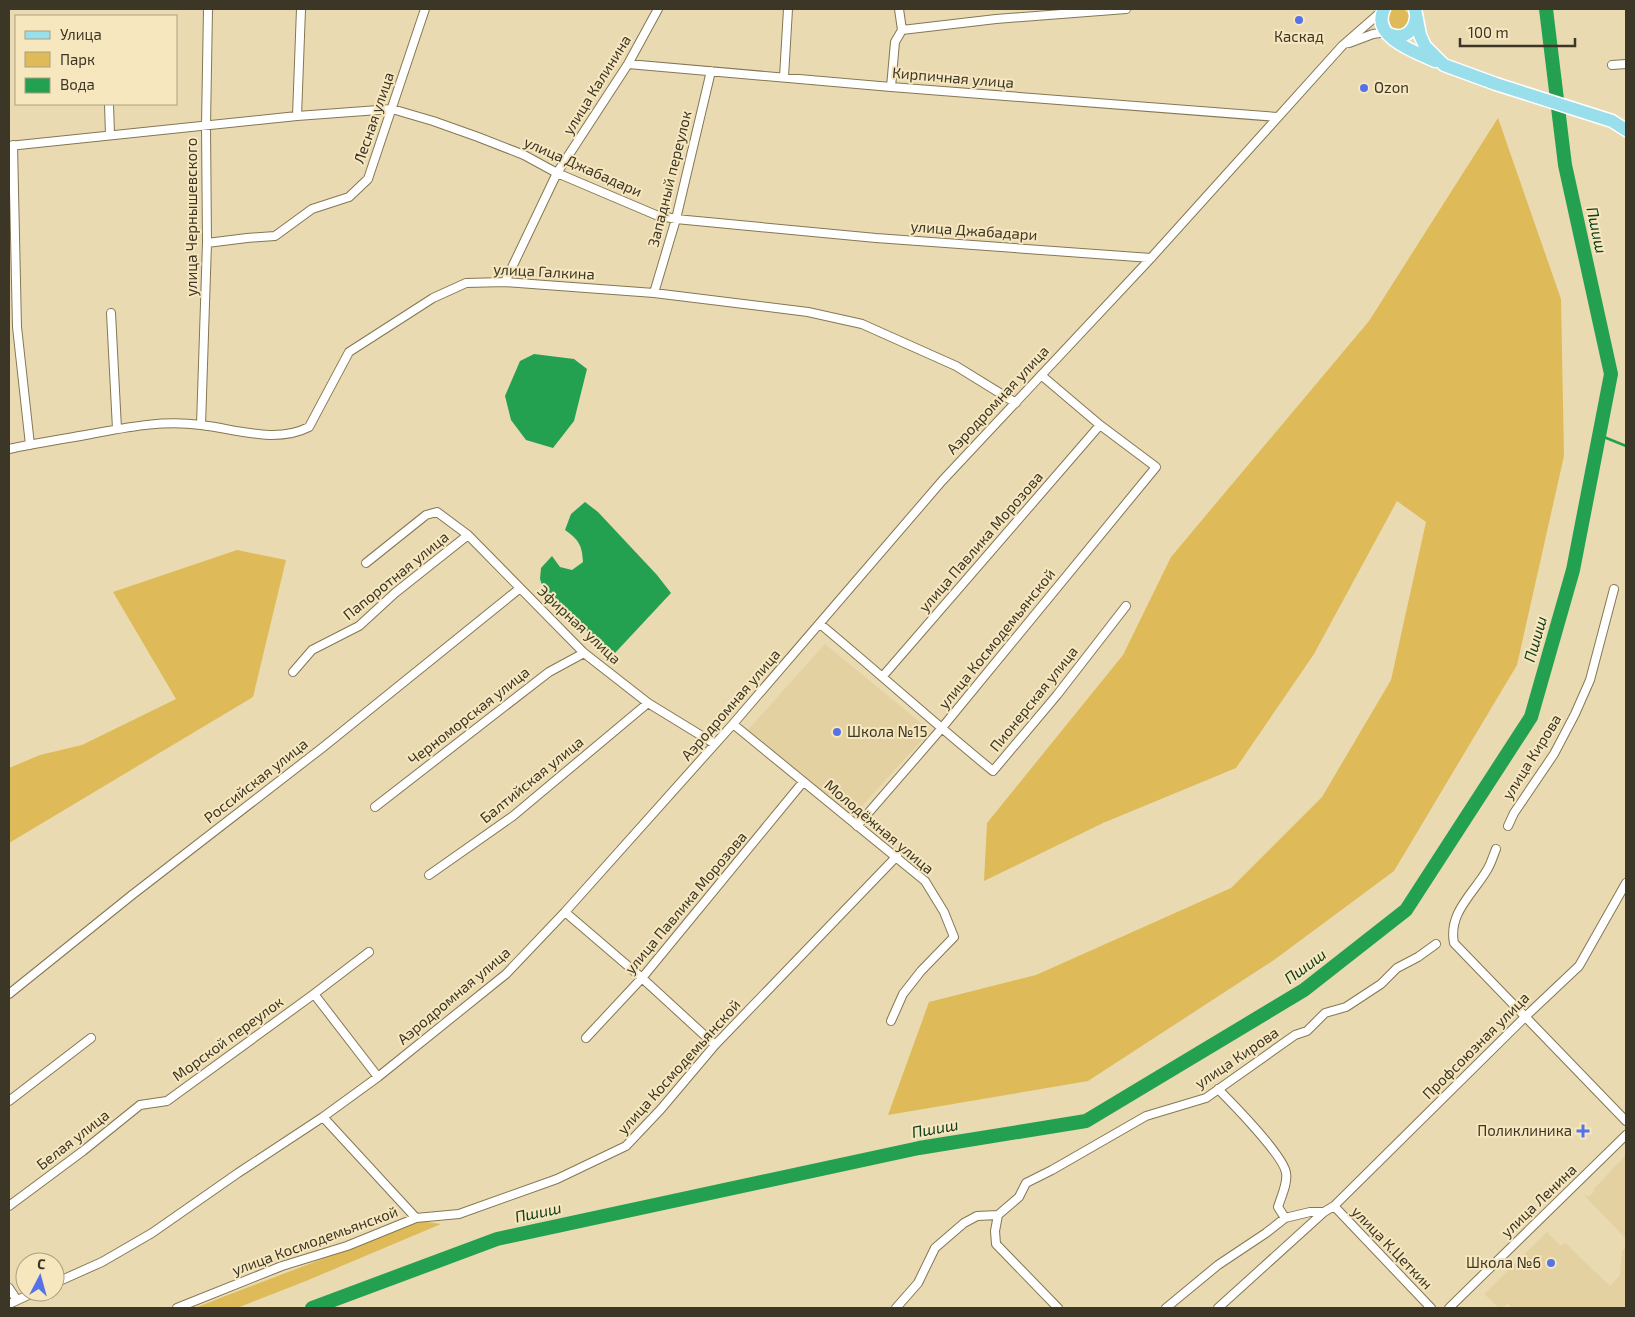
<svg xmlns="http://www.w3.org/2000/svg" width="1635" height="1317" font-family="'Exo 2',sans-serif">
<rect width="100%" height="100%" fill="#e9dab2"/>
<!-- built -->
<path fill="#e3d1a2" d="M 825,644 L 927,728 L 928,733 L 922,740 L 850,819 L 746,732 Z
M 1626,1155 L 1626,1239 L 1584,1195 L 1589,1196 L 1594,1192 L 1593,1190 Z
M 1547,1232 L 1561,1246 L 1565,1243 L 1610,1286 L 1620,1275 L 1622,1251 L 1626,1248 L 1626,1305 L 1623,1308 L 1512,1308 L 1508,1303 L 1502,1308 L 1499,1308 L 1484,1294 Z"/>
<!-- green -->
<path fill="#debb58" d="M1386 20a12 12 0 1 1 24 0a12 12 0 1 1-24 0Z
M 1498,118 L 1561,299 L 1564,456 L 1517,665 L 1394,871 L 1274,960 L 1088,1081 L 888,1115 L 929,1002 L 1036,975 L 1231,888 L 1322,797 L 1391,680 L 1426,522 L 1397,501 L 1314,654 L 1236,768 L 1103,823 L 984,881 L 987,823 L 1123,655 L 1171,557 L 1369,321 Z
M 237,550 L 286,560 L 253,697 L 9,843 L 9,768 L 40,755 L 82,745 L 176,699 L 113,592 Z
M 419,1221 L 441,1224 L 306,1281 L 237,1308 L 195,1308 C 269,1278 345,1252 419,1221 Z"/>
<!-- water -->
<path fill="#24a150" d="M 534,354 L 574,359 L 587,369 L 574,421 L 553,448 L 526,440 L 511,420 L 505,396 L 520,361 Z
M 585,502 L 598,512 L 657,575 L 671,593 L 615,653 L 547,599 L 540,579 L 541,568 L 552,556 L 560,567 L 572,570 L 583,562 C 582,545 579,540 565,530 L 571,514 Z"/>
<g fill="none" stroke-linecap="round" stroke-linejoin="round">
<!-- stream -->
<path stroke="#24a150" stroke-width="2.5" d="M 1599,435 L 1626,446"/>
<!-- river -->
<path stroke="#24a150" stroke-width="14" d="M 312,1308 L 497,1239 L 919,1148 L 1086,1121 L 1304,990 L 1406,910 L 1531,717 L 1573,570 L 1611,374 L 1565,165 L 1546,9"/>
<defs>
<path id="street" d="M 902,30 L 996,19 L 1126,9
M 1349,43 L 1373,34 L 1387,32
M 628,64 L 891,87 L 1277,117
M 1612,65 L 1626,64
M 784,77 L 788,9
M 891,87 L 895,42 L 902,30 L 899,9
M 109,104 L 110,135
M 297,116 L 301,9
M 13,145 L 17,327 L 30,445
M 9,146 L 297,116 L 392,109 L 433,121 L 478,137 L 524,155 L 557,173 L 656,215 L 676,219 L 876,238 L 1151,258
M 207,243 L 247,238 L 275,236 L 312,209 L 349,197 L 368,179 L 425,9
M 505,282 L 557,173 L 628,64 L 658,9
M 654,293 L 676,219 L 711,71
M 111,313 L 117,429
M 201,425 L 207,243 L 206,126 L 208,9
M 9,449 C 36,443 64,439 91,434 C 129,427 162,420 201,425 C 236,429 276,444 309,427 L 349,352 L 433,298 L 466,283 L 505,282 L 654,293 L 808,312 L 862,324 L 956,366 L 1016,403
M 366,563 L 426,515 L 437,512 L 468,535 L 584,653 L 648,703 L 715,744
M 820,624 C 878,672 934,723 993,771 L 1057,695 L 1126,606
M 293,672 L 312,650 L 359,626 L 395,593 L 468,535
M 883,676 L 1100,425
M 733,724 L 925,881 L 944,912 L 954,937 L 921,971 L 903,994 L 891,1021
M 375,807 L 549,672 L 584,653
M 857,826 L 941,729 L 1156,467 L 1100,425 L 1041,375
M 1508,826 L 1514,813 L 1554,754 L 1575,714 L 1590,680 L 1614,589
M 1496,849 C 1493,856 1491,864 1487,870 C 1473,894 1448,913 1454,943 L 1626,1121
M 429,875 L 513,816 L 648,703
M 565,912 L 642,978 L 715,1045
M 9,994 L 132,895 L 322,748 L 519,589
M 314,994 L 378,1077
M 586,1038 L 642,978 L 803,782
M 1218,1089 C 1232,1103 1284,1156 1286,1173 C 1288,1183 1281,1197 1278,1207 L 1285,1218
M 9,1101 L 91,1038
M 323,1117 L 416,1218
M 9,1206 L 83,1151 L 140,1105 L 167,1101 L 314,994 L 369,952
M 1334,1206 L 1431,1308
M 998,1215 L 1019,1197 L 1026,1183 L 1052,1170 L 1146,1116 L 1206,1098 L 1295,1035 L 1307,1031 L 1325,1013 L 1346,1007 L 1381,984 L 1397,968 L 1418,957 L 1436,944
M 55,1283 L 102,1262 L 152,1233 L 238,1173 L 323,1117 L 378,1077 L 506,974 L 565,912 L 733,724 L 942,481 L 1151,258 L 1342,46 L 1382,11
M 9,1288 L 17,1300
M 9,1304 L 35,1292
M 177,1308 L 282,1266 L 347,1246 L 416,1218 L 459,1214 L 557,1179 L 626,1146 L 661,1109 L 715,1045 L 897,856
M 896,1308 L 918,1283 L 935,1248 L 964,1223 L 977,1216 L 998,1215 L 995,1231 L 996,1244 L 1058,1308
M 1166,1308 L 1218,1265 L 1266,1233 L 1285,1218 L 1310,1212 L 1324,1212
M 1218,1308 L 1324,1212 L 1334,1206 L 1526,1016 L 1579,966 L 1626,883
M 1449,1308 L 1626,1135"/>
<path id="primary" d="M 1384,9 C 1370,37 1416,52 1435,61
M 1415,9 L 1420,35 L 1425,46 L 1444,65 L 1496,84 L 1612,121 L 1626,130
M 1389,34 C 1402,40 1414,33 1416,18"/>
</defs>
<!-- street casing -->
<use href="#street" stroke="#857753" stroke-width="10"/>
<!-- primary casing -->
<use href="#primary" stroke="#fff" stroke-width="15"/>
<!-- street -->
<use href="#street" stroke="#fff" stroke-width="8"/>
<!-- primary -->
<use href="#primary" stroke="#99dfeb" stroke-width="12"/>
</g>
<!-- markers -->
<g fill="#5572e7" stroke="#f6e7bf" stroke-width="2">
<circle cx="1299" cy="20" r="5"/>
<circle cx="1364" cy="88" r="5"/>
<circle cx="837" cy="732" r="5"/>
<path d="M1580.5 1123.5h5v5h5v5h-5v5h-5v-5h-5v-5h5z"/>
<circle cx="1551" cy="1263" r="5"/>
</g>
<g text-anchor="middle" stroke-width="4" stroke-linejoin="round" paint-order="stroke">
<!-- poi labels -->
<g font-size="15" fill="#3c3626" stroke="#f6e7bf" text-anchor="start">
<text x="1299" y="42" text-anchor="middle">Каскад</text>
<text x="1374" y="93">Ozon</text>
<text x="847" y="737">Школа №15</text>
<text x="1572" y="1136" text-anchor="end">Поликлиника</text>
<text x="1541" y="1268" text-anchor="end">Школа №6</text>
</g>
<!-- street labels -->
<g font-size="15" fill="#3c3626" stroke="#f6e7bf">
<text transform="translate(953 78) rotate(5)" y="5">Кирпичная улица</text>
<text transform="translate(597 85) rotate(-58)" y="5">улица Калинина</text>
<text transform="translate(374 118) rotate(-71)" y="5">Лесная улица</text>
<text transform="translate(583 167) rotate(24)" y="5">улица Джабадари</text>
<text transform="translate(670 179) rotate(-76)" y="5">Западный переулок</text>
<text transform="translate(192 217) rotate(-90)" y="5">улица Чернышевского</text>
<text transform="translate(974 231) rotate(4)" y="5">улица Джабадари</text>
<text transform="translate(544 272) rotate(3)" y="5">улица Галкина</text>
<text transform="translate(998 400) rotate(-47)" y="5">Аэродромная улица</text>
<text transform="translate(981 542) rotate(-49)" y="5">улица Павлика Морозова</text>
<text transform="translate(396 576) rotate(-39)" y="5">Папоротная улица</text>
<text transform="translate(579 625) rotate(43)" y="5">Эфирная улица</text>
<text transform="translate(997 639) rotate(-51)" y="5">улица Космодемьянской</text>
<text transform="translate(1034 699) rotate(-51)" y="5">Пионерская улица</text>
<text transform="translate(731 705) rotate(-49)" y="5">Аэродромная улица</text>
<text transform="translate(469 716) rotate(-38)" y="5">Черноморская улица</text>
<text transform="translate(1532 757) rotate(-58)" y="5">улица Кирова</text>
<text transform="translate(532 780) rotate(-39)" y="5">Балтийская улица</text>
<text transform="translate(256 781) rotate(-38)" y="5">Российская улица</text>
<text transform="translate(879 827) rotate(40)" y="5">Молодёжная улица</text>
<text transform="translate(686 903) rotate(-50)" y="5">улица Павлика Морозова</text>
<text transform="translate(454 996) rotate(-40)" y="5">Аэродромная улица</text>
<text transform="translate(228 1039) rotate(-36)" y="5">Морской переулок</text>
<text transform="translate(1476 1046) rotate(-45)" y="5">Профсоюзная улица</text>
<text transform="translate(1237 1058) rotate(-34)" y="5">улица Кирова</text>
<text transform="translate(679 1067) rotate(-48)" y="5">улица Космодемьянской</text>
<text transform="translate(73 1140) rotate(-38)" y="5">Белая улица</text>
<text transform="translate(1539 1201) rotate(-44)" y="5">улица Ленина</text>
<text transform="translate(315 1241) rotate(-20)" y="5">улица Космодемьянской</text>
<text transform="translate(1392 1248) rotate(46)" y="5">улица К.Цеткин</text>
</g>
<!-- water labels -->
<g font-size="16" font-style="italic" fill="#12401f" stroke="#f6e7bf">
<text transform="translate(1597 230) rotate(78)" y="6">Пшиш</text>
<text transform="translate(1535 639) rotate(-74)" y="6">Пшиш</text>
<text transform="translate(1305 966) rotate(-36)" y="6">Пшиш</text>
<text transform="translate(935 1128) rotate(-10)" y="6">Пшиш</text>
<text transform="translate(538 1212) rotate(-12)" y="6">Пшиш</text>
</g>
</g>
<!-- border -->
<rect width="1635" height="1317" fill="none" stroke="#3c3626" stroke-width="20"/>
<!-- legend -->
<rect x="15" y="15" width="162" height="90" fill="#f6e7bf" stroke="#aca082"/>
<rect x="25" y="31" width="25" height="8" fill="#99dfeb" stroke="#aca082"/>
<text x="60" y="40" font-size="15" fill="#3c3626">Улица</text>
<rect x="25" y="52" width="25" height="15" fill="#debb58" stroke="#aca082"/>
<text x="60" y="65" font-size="15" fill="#3c3626">Парк</text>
<rect x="25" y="78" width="25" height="15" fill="#24a150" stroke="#aca082"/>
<text x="60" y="90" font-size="15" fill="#3c3626">Вода</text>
<!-- north arrow -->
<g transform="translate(40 1277) rotate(6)"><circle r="24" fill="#f6e7bf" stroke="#aca082"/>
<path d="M0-4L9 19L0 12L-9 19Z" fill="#5572e7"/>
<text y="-8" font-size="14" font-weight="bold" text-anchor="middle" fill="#3c3626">С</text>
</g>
<!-- scale -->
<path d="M1460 38v8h115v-8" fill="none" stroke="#3c3626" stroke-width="2.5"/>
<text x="1468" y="38" font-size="15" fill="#3c3626" stroke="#f6e7bf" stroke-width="4" paint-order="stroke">100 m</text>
</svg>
